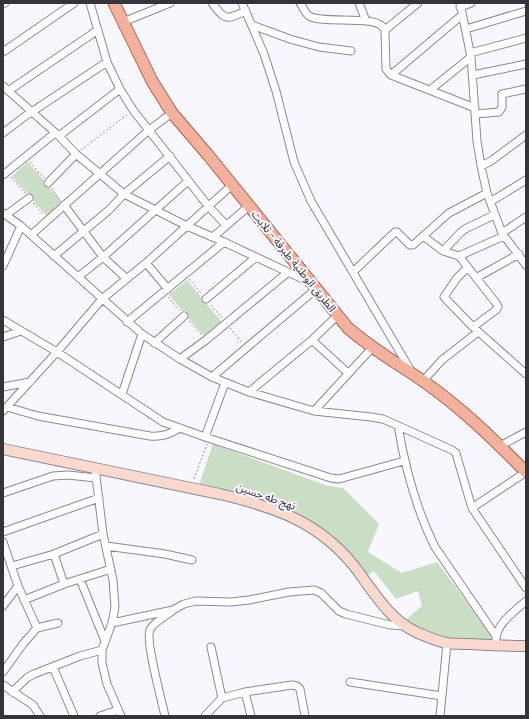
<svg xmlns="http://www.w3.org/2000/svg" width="529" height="719" font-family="Figtree,'Noto Sans Arabic',sans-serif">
<rect width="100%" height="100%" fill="#f8f7fd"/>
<!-- green -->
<path fill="#c9dec4" d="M 28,162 L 65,205 L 49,219 L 12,176 Z
M 187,280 L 224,325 L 207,340 L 169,295 Z
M 213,444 L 328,486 L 343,488 L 379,524 L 368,552 L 402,573 L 437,562 L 493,637 L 491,645 L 447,641 L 403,622 L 422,606 L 418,591 L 396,599 L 374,571 L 366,576 L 314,527 L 199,485 Z"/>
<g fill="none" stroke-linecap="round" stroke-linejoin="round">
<defs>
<path id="street" d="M 90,3 L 107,62 L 120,89 L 133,110 L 209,207 L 226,225
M 212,3 C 226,21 225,20 246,11
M 242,3 L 264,54 L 276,91 L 294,162 L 311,201 L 411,371
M 300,3 C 303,7 305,13 309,16 C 325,25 378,13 385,30 L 386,69 L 391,75 L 475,108
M 359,3 L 366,21
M 460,3 L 471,57 L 477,141 L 481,166 L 487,193 L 502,233 L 526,265
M 3,4 L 5,3
M 460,7 L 471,3
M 123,22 L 170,3
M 252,25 L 290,39 L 319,47 L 351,51
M 466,29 L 526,11
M 385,30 L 418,3
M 3,52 L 74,3
M 470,53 L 526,38
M 391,75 L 462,15
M 473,75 L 526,64
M 3,86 L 59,136 L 76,154 L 124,194 L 187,226 L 224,242 L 309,282
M 430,90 L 471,57
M 8,91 L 98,30
M 476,114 L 499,112 L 502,107 L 502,94 L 526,89
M 3,133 L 24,117 L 107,62
M 59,136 L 120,89
M 481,166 L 491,161 L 526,135
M 3,175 L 55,133
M 48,183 L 76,154
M 490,202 L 526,180
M 64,205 L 103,257 L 127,279
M 3,213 L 21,226 L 142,334 L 180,359 L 212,377 L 249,392 L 314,411 L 371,417 L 383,419 L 452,450 L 456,453 L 457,457 L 472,508 L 526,588
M 6,215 L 29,198
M 502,233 L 526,217
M 31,235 L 149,130 L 172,113
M 423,236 L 443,251 L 459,256 L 496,303 L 498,307 L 496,310 L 473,327
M 213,237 L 249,206
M 443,251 L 460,233 L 465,229 L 494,215
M 54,256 L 109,210 L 124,194 L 170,156
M 459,256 L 504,236
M 146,263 L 168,289
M 3,266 L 21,226
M 468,267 L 457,278 L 444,297 L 473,327 L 526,374
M 353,272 L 395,232 L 397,232 L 410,245 L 413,245 L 449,213 L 487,193
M 78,277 L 103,257 L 188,181
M 476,278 L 519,254
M 206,299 L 255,258
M 3,320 L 57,352 L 163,422 L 205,437 L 331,478 L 339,479 L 404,461
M 127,322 L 224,242
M 3,337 L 21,331
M 312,340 L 348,373
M 154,343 L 184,316
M 180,359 L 206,340 L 287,273
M 212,377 L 316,289
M 423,381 L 442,360 L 478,332
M 3,387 L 30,382
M 249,392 L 312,340 L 338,315
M 122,394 L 142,334
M 7,407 L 38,416 L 150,436 C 163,437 169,434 180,428
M 3,411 L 57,352 L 102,299 L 146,263 L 232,185
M 314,411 L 372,348
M 398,426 C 405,467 416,509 435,547 L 496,636
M 205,437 L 225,383
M 500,446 L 526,432
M 95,468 L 103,534 L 113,580 L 115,607 L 112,623 L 102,650 L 102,663 L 107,684 L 121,716
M 3,493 L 53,476 L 68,475 L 96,478
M 472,508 L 526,472
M 3,532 L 99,498
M 3,542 L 18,586 L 37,628
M 106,546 L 165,554 L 192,560
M 54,554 L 64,584
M 12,566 L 54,554 L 103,534
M 80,579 L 105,641
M 24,600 L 64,584 L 111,569
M 3,606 L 18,586
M 112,623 L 173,610 L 184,604 L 196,601 L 231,602 L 249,600 L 289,592 L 314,590 L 321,593 L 339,611 L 346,614 L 390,625 L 406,626
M 496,639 C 497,623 515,611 526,601
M 211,647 L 222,698
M 53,667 L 74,716
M 3,672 L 23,644 L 37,628 L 58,623
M 350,682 L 442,696
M 3,685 L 33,705 L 40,716
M 12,692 L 28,677 L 34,674 L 80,656 L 102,650
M 245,692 L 251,716
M 100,716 L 118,710
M 165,716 C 162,702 145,639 150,630 C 152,624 165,616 171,612
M 205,716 L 222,698 L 245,692 L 292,685 L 297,686 L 300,689 L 305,716
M 440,716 L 447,643"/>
<path id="secondary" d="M 3,449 L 220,494 C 274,507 318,521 354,566 C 372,589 388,619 416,632 C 425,636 436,641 447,643 C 455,644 463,644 471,644 C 490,645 508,646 526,646"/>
<path id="primary" d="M 114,3 L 152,81 L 172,113 L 208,155 L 348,328 C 372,349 397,363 423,381 C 462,408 493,439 526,472"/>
</defs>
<!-- street casing -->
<use href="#street" stroke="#8b8896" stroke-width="9"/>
<!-- secondary casing -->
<use href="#secondary" stroke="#8b8896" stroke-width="12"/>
<!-- primary casing -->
<use href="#primary" stroke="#ab6350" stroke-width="13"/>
<!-- path -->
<path stroke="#949399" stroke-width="1" stroke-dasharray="2 2" stroke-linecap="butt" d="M 81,150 L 128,114
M 30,162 L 44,178
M 11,177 L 25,193
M 52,188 L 59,199
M 33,203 L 43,214
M 189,279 L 201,293
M 168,297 L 179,310
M 211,305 L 222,318
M 189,321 L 202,335
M 230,328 L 242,343
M 194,479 L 207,444"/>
<!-- street -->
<use href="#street" stroke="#fff" stroke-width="7"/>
<!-- secondary -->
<use href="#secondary" stroke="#f9d8ce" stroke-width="10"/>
<!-- primary -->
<use href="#primary" stroke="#f2b19d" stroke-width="11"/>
</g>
<g text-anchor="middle" stroke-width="4" stroke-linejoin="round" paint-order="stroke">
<!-- street labels -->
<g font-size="11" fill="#35343a" stroke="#f8f7fd">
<text transform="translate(294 261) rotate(51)" y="4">الطريق الوطنية طبرقة - تلابت</text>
<text transform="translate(266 496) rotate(19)" y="4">نهج طه حسين</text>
</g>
</g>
<!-- border -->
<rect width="529" height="719" fill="none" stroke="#35343a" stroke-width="8"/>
</svg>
